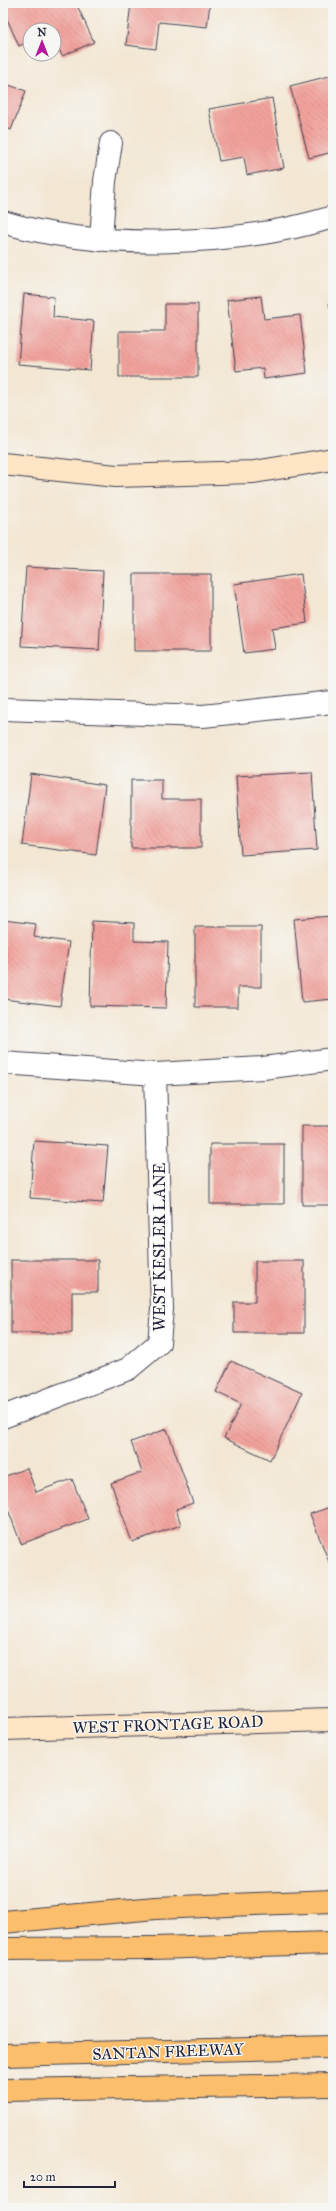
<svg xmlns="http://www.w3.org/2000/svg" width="336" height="2211" font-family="'IM FELL Great Primer',serif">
<defs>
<pattern id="building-back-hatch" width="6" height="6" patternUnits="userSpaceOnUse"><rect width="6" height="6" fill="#f2a29c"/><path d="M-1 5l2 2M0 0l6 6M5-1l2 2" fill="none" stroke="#cf8b87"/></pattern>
</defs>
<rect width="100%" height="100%" fill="#f6f6f2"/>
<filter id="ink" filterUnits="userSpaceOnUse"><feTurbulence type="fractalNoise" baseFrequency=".025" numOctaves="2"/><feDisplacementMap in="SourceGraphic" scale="8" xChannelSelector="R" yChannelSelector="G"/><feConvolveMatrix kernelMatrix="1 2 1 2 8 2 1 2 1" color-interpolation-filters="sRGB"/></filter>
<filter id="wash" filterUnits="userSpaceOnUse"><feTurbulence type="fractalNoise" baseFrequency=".012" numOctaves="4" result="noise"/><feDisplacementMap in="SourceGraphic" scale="16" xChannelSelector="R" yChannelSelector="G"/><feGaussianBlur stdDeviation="0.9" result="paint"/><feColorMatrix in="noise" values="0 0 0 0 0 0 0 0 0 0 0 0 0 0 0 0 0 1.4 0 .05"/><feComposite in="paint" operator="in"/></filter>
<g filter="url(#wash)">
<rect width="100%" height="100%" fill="#f3e7d4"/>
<g id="blocks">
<!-- building -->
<path fill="url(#building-back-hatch)" d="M 3,3 L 76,3 L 94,42 L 62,56 L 54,38 L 54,30 L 30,30 L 30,41 L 19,46 L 3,10 Z
M 131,3 L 210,3 L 207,27 L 159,22 L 156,49 L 126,45 Z
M 333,75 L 333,152 L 309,158 L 290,86 Z
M 3,83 L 26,91 L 11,130 L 3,126 Z
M 272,98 L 284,168 L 247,175 L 244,157 L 219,161 L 209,109 Z
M 24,294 L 54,297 L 53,317 L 94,321 L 90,370 L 18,364 Z
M 261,296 L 264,319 L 300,315 L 307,373 L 264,379 L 263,368 L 236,371 L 227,300 Z
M 333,302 L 333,317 L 332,317 L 329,303 Z
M 165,304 L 198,304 L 198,377 L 119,377 L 119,331 L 165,331 Z
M 26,567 L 103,571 L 99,650 L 21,646 Z
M 134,574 L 211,574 L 211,651 L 134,651 Z
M 301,574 L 307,623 L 272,628 L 275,649 L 244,653 L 234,584 Z
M 312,772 L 317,850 L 241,855 L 236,776 Z
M 31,774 L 105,785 L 96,855 L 22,845 Z
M 131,780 L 162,780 L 162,799 L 201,799 L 201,848 L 131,848 Z
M 333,916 L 333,999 L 302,1002 L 294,919 Z
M 3,920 L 36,924 L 34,937 L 69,942 L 60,1006 L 3,999 Z
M 92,921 L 134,923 L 134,941 L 168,942 L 166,1008 L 90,1006 Z
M 195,927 L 261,927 L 261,987 L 238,987 L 238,1007 L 195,1007 Z
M 302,1126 L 333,1126 L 333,1205 L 302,1205 Z
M 34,1141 L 108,1146 L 103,1203 L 30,1198 Z
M 210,1144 L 284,1144 L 284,1204 L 210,1204 Z
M 11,1260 L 98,1260 L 98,1292 L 72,1292 L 72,1333 L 11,1333 Z
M 255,1261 L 304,1261 L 304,1333 L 234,1333 L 234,1302 L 255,1302 Z
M 231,1361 L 302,1393 L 270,1460 L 224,1438 L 241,1404 L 216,1392 Z
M 167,1429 L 193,1503 L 176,1509 L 181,1525 L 132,1542 L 111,1483 L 142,1472 L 131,1442 Z
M 27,1468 L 36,1492 L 72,1479 L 88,1519 L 21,1544 L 3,1496 L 3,1477 Z
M 333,1506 L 333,1572 L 310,1514 Z"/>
</g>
</g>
<g filter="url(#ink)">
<use href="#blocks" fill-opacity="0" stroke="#414052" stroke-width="1"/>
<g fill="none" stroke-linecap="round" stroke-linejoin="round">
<defs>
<path id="street" d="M 3,222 C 98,251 239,246 333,217
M 101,240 L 105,181 L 111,143
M 3,709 L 203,716 L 333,702
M 3,1063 L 155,1074 L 263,1068 L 333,1059
M 3,1417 L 128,1369 L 159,1343 L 162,1309 L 155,1074"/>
<path id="secondary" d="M 3,464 L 116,476 L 254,472 L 333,459
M 3,1729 L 333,1720"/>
<path id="highway" d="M 3,1922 L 155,1908 L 333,1901
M 3,1949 L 153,1948 L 333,1943
M 3,2055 L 333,2047
M 3,2090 L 333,2085"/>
</defs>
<!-- street casing -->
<use href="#street" stroke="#414052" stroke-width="24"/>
<!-- secondary casing -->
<use href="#secondary" stroke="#414052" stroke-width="24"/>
<!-- highway casing -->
<use href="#highway" stroke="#414052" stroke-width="24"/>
<!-- street -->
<use href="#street" stroke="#fff" stroke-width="22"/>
<!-- secondary -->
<use href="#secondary" stroke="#fde5c5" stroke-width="22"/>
<!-- highway -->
<use href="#highway" stroke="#fabe6d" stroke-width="22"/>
</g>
</g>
<g text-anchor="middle" stroke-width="3" stroke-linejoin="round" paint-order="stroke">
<!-- street labels -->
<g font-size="16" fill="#22223b" stroke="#f6f6f2">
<text transform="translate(159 1247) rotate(-90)" y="6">WEST KESLER LANE</text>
<text transform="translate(168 1724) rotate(-2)" y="6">WEST FRONTAGE ROAD</text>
<text transform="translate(168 2051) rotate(-2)" y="6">SANTAN FREEWAY</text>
</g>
</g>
<!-- margin -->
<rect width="336" height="2211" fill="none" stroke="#f6f6f2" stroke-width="16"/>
<!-- north arrow -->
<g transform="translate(42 42)"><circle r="19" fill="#f6f6f2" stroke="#a1a1a9"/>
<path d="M0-3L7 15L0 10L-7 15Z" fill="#b5179e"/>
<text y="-6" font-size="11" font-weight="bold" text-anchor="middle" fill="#22223b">N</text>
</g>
<!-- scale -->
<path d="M24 2181v6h91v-6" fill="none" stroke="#22223b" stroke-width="2"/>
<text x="30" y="2181" font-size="12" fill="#22223b" stroke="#f6f6f2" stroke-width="3" paint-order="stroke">20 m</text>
</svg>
